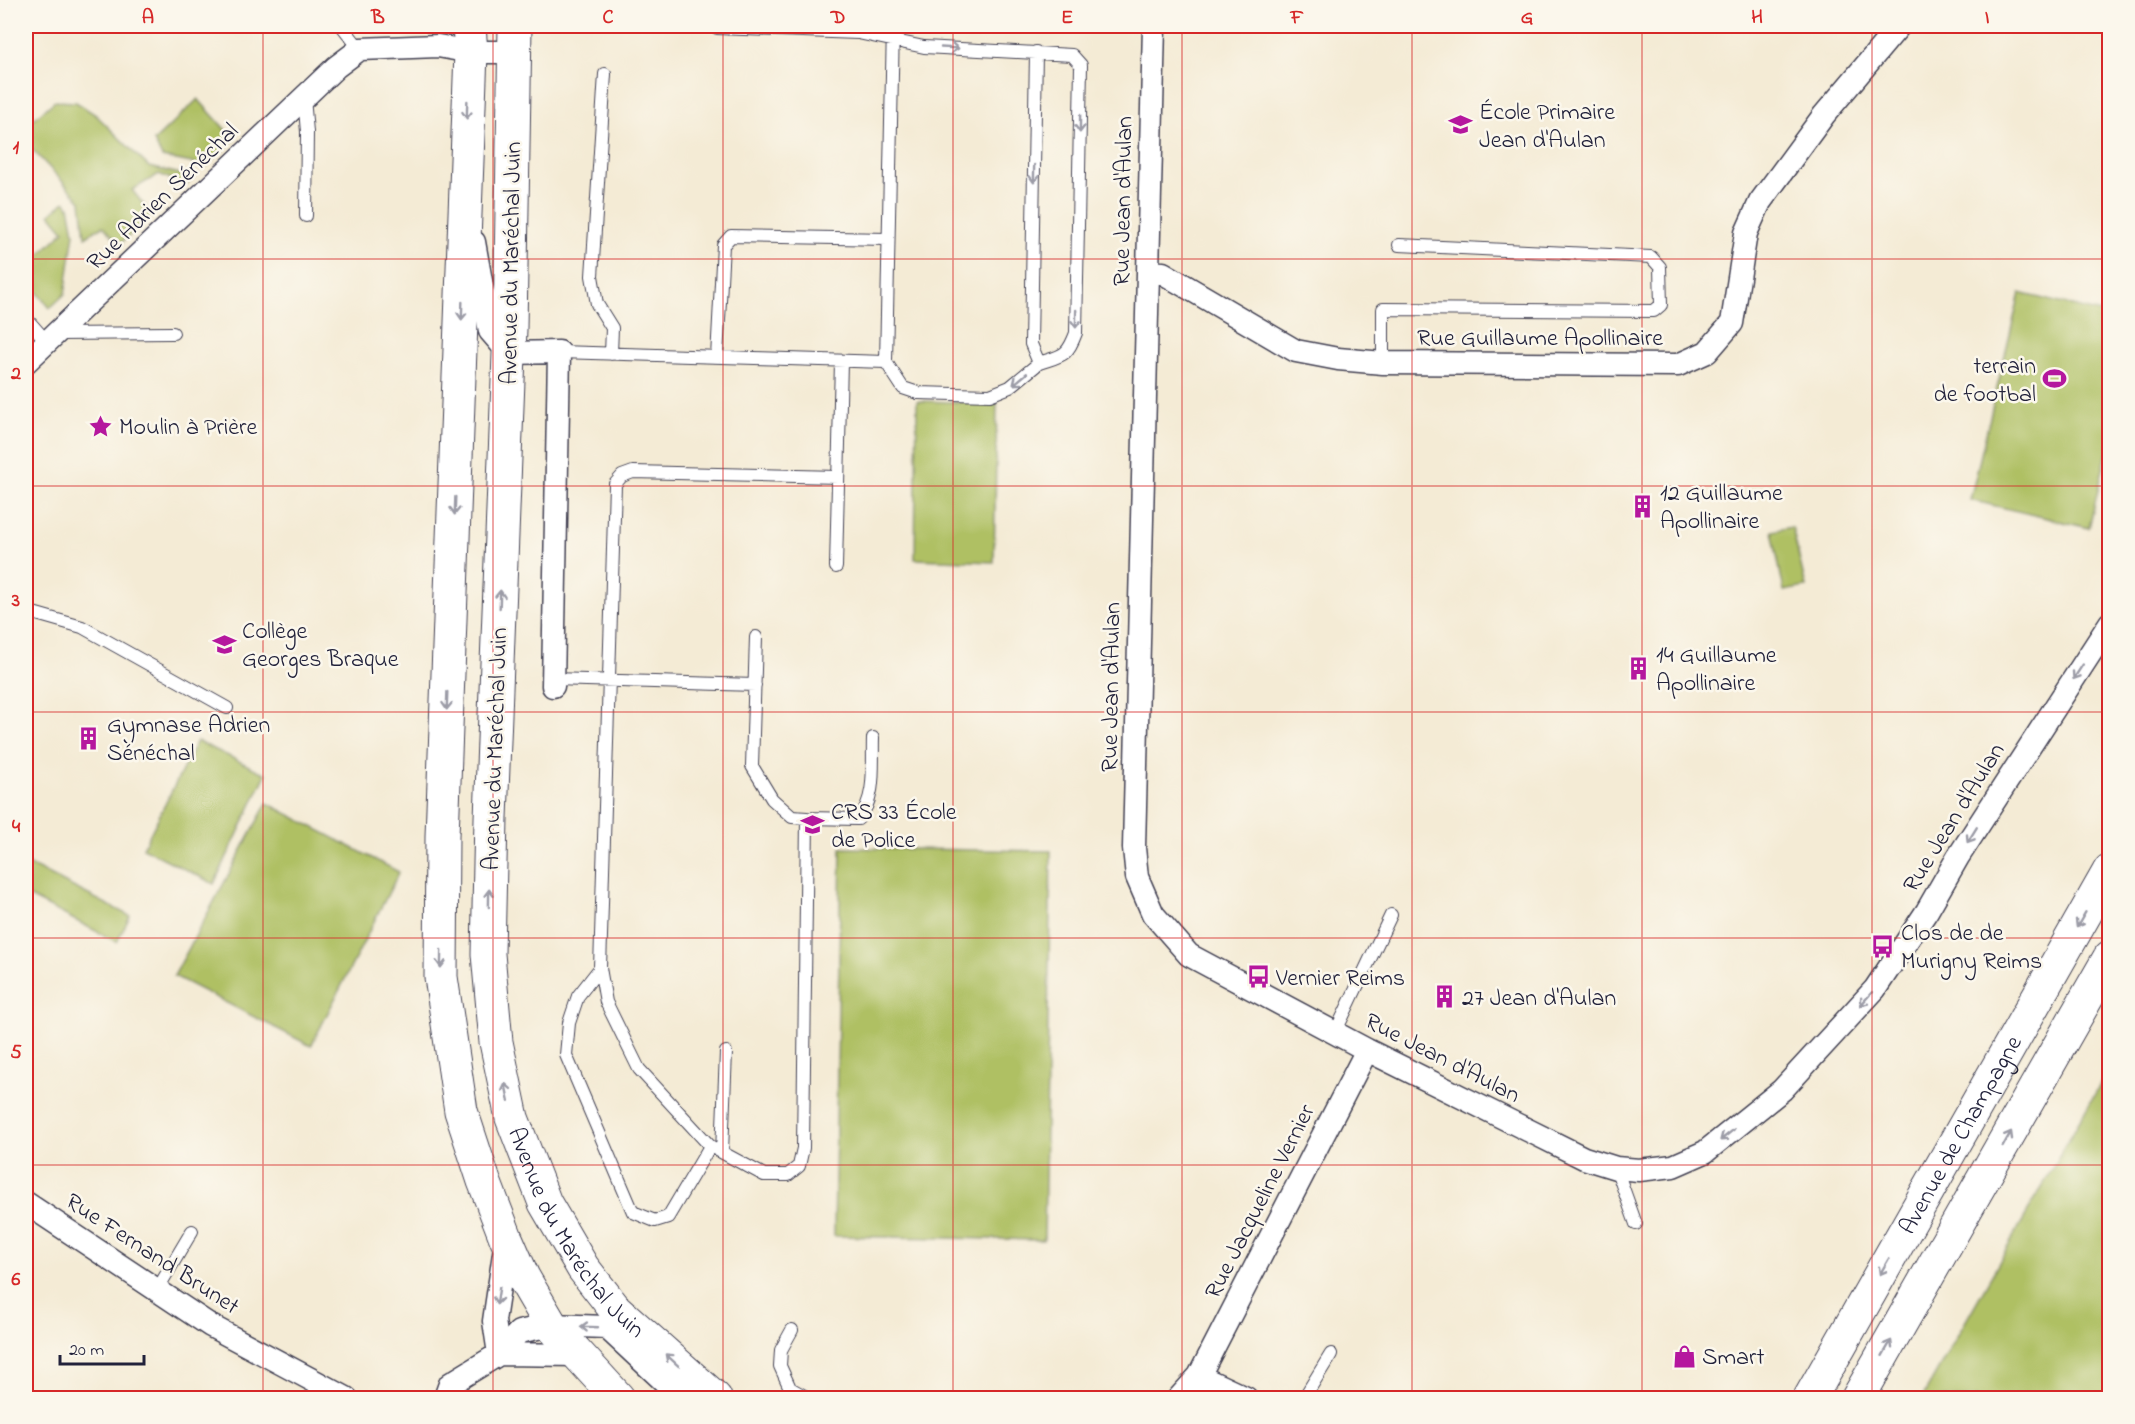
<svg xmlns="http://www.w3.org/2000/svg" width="2135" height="1424" font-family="'Indie Flower',sans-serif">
<rect width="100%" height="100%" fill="#fbf7ec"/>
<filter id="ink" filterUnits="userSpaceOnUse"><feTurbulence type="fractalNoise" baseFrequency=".0167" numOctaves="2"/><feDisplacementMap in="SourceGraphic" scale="12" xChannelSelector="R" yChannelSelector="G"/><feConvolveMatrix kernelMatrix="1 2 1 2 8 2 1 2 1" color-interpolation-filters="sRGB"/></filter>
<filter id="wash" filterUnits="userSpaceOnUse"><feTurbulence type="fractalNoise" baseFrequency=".008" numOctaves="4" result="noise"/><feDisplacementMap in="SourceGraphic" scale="24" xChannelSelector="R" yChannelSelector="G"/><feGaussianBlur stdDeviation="1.35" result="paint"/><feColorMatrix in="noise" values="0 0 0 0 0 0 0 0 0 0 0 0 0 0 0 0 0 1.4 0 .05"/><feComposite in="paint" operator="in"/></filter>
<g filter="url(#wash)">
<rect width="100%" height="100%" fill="#f4ebd5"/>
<!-- green -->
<path fill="#afc064" stroke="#687150" stroke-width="1.5" d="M 198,99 L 234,139 L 206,166 L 162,157 L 154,141 Z
M 55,101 L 76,102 L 96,115 L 149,167 L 194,177 L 186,185 L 159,174 L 132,190 L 152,215 L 120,244 L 103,226 L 85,237 L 81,201 L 26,143 L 26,125 Z
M 65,201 L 69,206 L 74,233 L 65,294 L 50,308 L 26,279 L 26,267 L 64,231 L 50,214 Z
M 2020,293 L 2109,315 L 2109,444 L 2089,528 L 1970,500 Z
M 917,401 L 997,403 L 994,562 L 915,559 Z
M 1792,527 L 1806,587 L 1784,591 L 1772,531 Z
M 197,741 L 266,774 L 214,884 L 143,848 Z
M 267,803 L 399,872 L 311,1046 L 174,976 Z
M 841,848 L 1051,851 L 1044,1240 L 834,1236 Z
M 26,863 L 130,916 L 117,942 L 26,895 Z
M 2109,1069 L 2109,1398 L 1922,1398 Z"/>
</g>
<g filter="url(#ink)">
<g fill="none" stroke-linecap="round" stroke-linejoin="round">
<defs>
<path id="lane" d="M 342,26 L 360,49
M 717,28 L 858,33 L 924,47 L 1072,55 L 1081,65 L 1076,333 C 1067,357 1063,355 1039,363
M 605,74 L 592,276 L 597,304 L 612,328 L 611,354
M 304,98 L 307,132 L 306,216
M 26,318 L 47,342
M 57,334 L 173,333
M 559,352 L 886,362 L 893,26
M 717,357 L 723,245 L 731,236 L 888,239
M 886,362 L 903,388 L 918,393 L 990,395 L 1010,387 L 1039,363 L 1031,344 L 1036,52
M 1383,363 L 1383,309 L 1654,311 L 1661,305 L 1660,267 L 1651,257 L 1399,245
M 838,477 L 633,472 L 622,476 L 615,484 L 600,968 L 606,1002 L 639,1069 L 710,1146 L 764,1175 L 788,1175 L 799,1166 L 803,1148 L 807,818 L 858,819 C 877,799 872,764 873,738
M 836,567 L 841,361
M 26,611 L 82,627 L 227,708
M 756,637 L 752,766 L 772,799 L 792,817 L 807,818
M 553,679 L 755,685
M 600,968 L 578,996 L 569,1023 L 566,1055 L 633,1212 L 655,1221 L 668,1217 L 710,1146
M 1335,1033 L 1391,915
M 722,1152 L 726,1052
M 1616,1168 L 1636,1224
M 157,1290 L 192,1231
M 792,1330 L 781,1350 L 780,1366 L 790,1388 L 808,1398
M 1304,1398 L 1331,1354"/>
<path id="street" d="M 1154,26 L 1134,848 L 1137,877 L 1153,914 L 1189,955 L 1367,1050 L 1584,1158 L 1616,1168 L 1639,1170 L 1673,1166 L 1705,1152 L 1782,1090 L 1875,989 L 1927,911 L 1958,857 L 2110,623
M 474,242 L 490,331 L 509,353 L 559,352 L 553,686
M 1148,272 L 1163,273 L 1296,351 L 1338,359 L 1383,363 L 1678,365 L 1707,352 L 1732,323 L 1746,233 L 1760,202 L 1824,115 L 1899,26
M 26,362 L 336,67 L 360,49 L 438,46 L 471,52 L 515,52
M 26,1203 L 211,1326 L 346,1398
M 499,1354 L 494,1321 L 506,1240
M 499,1354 L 578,1355
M 1199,1376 L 1246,1398
M 445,1398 L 450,1384 L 499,1354 L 519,1332 L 551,1325 L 606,1327 L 682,1398
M 1179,1398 L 1199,1376 L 1367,1050"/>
<g id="secondary">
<path d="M 469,26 L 471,52 L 442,836 L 441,977 L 461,1111 L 484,1181 L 506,1238 L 523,1277 L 551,1325 L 618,1398"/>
<path id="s1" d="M 515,26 L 510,329 L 491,818 L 488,954 L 496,1042 L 512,1118 L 545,1203 L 583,1268 L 615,1309 L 715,1398"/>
</g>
<g id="primary">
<path id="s2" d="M 1810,1398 L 2110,870"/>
<path d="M 1858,1398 L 2110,957"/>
</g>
</defs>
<!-- lane casing -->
<use href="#lane" stroke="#424052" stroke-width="14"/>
<!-- street casing -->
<use href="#street" stroke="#424052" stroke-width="25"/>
<!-- secondary casing -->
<use href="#secondary" stroke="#424052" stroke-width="35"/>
<!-- primary casing -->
<use href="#primary" stroke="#424052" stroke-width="35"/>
<!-- lane -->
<use href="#lane" stroke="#fff" stroke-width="12"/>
<!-- street -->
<use href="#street" stroke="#fff" stroke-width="22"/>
<!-- secondary -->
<use href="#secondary" stroke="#fff" stroke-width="33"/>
<!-- primary -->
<use href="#primary" stroke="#fff" stroke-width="33"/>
</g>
<!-- one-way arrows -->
<defs><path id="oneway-shaft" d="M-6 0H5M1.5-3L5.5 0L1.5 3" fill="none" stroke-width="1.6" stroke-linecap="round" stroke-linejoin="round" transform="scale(1.5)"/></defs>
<g stroke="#9c9ca7">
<use href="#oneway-shaft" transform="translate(950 48) rotate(3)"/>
<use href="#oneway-shaft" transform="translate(467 110) rotate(92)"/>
<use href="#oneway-shaft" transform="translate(1080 124) rotate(91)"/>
<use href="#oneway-shaft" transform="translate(1034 174) rotate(91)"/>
<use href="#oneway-shaft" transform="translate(462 311) rotate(92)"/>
<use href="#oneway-shaft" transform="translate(1076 319) rotate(91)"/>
<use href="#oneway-shaft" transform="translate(1020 379) rotate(140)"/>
<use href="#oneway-shaft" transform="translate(455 506) rotate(92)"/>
<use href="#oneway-shaft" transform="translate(500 599) rotate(-88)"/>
<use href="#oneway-shaft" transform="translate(2078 672) rotate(123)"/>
<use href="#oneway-shaft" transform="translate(447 701) rotate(92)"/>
<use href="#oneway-shaft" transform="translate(1972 835) rotate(122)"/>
<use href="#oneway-shaft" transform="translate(489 898) rotate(-89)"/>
<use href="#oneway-shaft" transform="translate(2081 920) rotate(120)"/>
<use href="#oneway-shaft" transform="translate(441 959) rotate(91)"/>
<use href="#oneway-shaft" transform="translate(1866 999) rotate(131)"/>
<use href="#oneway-shaft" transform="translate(507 1092) rotate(-102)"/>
<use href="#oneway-shaft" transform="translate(1727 1135) rotate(141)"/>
<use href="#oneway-shaft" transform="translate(2007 1139) rotate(-61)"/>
<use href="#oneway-shaft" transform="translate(1884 1267) rotate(120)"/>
<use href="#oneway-shaft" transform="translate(498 1296) rotate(99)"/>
<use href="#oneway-shaft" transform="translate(589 1327) rotate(-178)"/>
<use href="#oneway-shaft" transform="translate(1887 1348) rotate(-60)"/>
<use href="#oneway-shaft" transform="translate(672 1360) rotate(-138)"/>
</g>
</g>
<!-- grid -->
<path fill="none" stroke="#d62828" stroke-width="1.5" stroke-opacity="0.55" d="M 263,26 L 263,1398M 493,26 L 493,1398M 723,26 L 723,1398M 953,26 L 953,1398M 1182,26 L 1182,1398M 1412,26 L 1412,1398M 1642,26 L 1642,1398M 1872,26 L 1872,1398M 26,259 L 2110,259M 26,486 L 2110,486M 26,712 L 2110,712M 26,938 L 2110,938M 26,1165 L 2110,1165"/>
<!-- icons -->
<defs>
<symbol id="school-bare" viewBox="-9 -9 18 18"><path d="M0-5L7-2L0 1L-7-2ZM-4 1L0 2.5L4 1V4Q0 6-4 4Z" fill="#b5179e" stroke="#fbf7ec" stroke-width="2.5" paint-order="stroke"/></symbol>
<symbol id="stadium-bare" viewBox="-9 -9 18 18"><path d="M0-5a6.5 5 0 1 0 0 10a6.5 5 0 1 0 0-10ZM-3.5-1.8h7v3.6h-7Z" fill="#b5179e" stroke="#fbf7ec" stroke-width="2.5" paint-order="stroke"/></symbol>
<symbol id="sight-bare" viewBox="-9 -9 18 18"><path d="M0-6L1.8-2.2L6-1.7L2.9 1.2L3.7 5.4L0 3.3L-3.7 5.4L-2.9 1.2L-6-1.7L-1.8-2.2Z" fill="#b5179e" stroke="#fbf7ec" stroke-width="2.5" paint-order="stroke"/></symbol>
<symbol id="building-bare" viewBox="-9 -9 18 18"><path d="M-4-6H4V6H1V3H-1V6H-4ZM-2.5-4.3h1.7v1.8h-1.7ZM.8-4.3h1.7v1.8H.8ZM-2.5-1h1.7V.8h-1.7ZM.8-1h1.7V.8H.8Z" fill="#b5179e" stroke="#fbf7ec" stroke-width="2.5" paint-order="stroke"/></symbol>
<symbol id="bus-bare" viewBox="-9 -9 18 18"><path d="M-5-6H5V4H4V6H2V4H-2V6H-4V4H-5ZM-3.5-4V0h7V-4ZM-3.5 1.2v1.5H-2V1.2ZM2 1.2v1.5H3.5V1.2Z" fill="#b5179e" stroke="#fbf7ec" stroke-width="2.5" paint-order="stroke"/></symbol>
<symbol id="shop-bare" viewBox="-9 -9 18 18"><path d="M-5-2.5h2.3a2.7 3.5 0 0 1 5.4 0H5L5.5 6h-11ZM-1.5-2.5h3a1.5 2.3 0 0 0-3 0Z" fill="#b5179e" stroke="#fbf7ec" stroke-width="2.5" paint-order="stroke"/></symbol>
</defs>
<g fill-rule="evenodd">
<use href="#school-bare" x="1444" y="108" width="33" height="33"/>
<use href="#stadium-bare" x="2038" y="362" width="33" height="33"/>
<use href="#sight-bare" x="84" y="410" width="33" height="33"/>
<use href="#building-bare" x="1626" y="490" width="33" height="33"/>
<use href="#school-bare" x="208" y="628" width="33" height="33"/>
<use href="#building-bare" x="1622" y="652" width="33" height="33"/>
<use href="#building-bare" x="72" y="722" width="33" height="33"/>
<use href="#school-bare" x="796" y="808" width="33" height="33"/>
<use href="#bus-bare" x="1866" y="930" width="33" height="33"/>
<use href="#bus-bare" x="1242" y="960" width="33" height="33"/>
<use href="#building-bare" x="1428" y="980" width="33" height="33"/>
<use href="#shop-bare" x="1668" y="1340" width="33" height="33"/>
</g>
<g text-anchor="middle" stroke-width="5" stroke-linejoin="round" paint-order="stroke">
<!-- poi labels -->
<g font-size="24" fill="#22223b" stroke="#fbf7ec" text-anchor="start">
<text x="1479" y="119">École Primaire<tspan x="1479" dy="28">Jean d'Aulan</tspan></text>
<text x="2036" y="373" text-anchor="end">terrain<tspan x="2036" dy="28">de footbal</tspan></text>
<text x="119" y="434">Moulin à Prière</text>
<text x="1660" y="500">12 Guillaume<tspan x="1660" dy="28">Apollinaire</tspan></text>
<text x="242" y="638">Collège<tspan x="242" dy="28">Georges Braque</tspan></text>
<text x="1656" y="662">14 Guillaume<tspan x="1656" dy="28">Apollinaire</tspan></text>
<text x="107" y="732">Gymnase Adrien<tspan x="107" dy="28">Sénéchal</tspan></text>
<text x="831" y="819">CRS 33 École<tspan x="831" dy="28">de Police</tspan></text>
<text x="1901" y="940">Clos de de<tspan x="1901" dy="28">Murigny Reims</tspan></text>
<text x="1276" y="985">Vernier Reims</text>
<text x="1462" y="1005">27 Jean d'Aulan</text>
<text x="1702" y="1364">Smart</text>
</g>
<!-- street labels -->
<g font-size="24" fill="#22223b" stroke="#fbf7ec">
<text transform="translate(162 196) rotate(-44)" y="8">Rue Adrien Sénéchal</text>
<text transform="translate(1122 201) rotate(-89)" y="8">Rue Jean d'Aulan</text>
<text transform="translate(510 263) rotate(-89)" y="8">Avenue du Maréchal Juin</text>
<text x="1540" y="345">Rue Guillaume Apollinaire</text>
<text transform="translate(1110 687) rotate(-89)" y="8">Rue Jean d'Aulan</text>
<text transform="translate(494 749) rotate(-88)" y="8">Avenue du Maréchal Juin</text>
<text transform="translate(1953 817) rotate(-58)" y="8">Rue Jean d'Aulan</text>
<text transform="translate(1443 1057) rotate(27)" y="8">Rue Jean d'Aulan</text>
<text dy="8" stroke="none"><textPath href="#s2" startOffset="303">Avenue de Champagne</textPath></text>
<text transform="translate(1259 1201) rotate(-63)" y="8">Rue Jacqueline Vernier</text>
<text dy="8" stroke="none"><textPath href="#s1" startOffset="1227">Avenue du Maréchal Juin</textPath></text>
<text transform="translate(153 1253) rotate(33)" y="8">Rue Fernand Brunet</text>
</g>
</g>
<!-- margin -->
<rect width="2135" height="1424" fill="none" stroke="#fbf7ec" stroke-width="66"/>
<!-- scale -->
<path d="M60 1355v9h84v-9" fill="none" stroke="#22223b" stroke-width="3"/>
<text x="69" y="1355" font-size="18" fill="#22223b" stroke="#fbf7ec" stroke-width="4.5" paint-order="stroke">20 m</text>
<rect x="33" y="33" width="2069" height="1358" fill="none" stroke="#d62828" stroke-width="2"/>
<g font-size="20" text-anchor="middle" font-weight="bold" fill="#d62828">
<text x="148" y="23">A</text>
<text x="378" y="23">B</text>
<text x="608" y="23">C</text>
<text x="838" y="23">D</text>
<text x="1067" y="23">E</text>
<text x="1297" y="23">F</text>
<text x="1527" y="23">G</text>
<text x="1757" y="23">H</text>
<text x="1987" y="23">I</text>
<text x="16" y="153">1</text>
<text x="16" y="379">2</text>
<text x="16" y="606">3</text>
<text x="16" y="832">4</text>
<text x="16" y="1058">5</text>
<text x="16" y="1285">6</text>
</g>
</svg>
